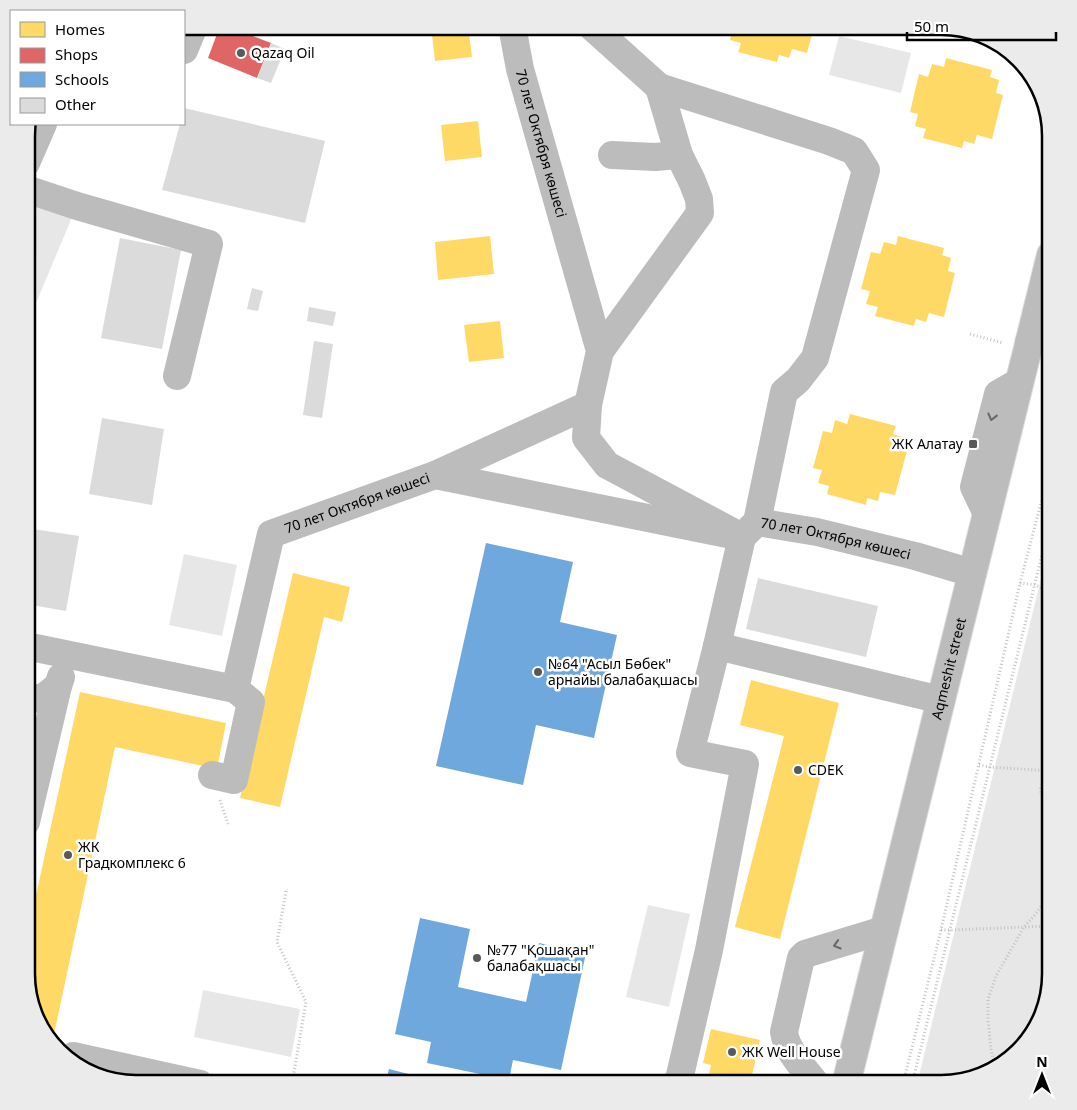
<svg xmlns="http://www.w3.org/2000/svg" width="1077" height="1110" font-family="'Noto Sans',sans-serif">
<rect width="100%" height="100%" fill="#fff"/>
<!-- green -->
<path fill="#e7e7e7" d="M 839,36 L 911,53 L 901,93 L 829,75 Z
M 46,205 L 73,215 L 26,327 L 26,219 L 33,207 Z
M 1051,538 L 1051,974 L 1040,1022 L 1013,1057 L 977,1078 L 942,1084 L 917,1084 Z
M 184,554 L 237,565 L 222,636 L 169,625 Z
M 648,905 L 690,914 L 669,1007 L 626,997 Z
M 203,990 L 300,1009 L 291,1057 L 194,1037 Z"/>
<!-- homes -->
<path fill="#ffd966" d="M 431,26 L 468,26 L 472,57 L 435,61 Z
M 733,26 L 814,26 L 807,53 L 792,49 L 789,58 L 779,55 L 777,62 L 738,52 L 741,43 L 730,40 Z
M 946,58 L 992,70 L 990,77 L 999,80 L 996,93 L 1003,95 L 992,139 L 977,135 L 974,144 L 964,141 L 962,148 L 923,138 L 926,129 L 915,126 L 918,114 L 910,112 L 919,74 L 928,77 L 932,64 L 944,67 Z
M 478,121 L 482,157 L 445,161 L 441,125 Z
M 490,236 L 494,274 L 438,280 L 435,242 Z
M 898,236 L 944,248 L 942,255 L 951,258 L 948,271 L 955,273 L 944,317 L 929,313 L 926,322 L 916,319 L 914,326 L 875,316 L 878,307 L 866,304 L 870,291 L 861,289 L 871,252 L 880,254 L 884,242 L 896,245 Z
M 500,321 L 504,358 L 469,362 L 464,325 Z
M 850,414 L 896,426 L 893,434 L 903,437 L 899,450 L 907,451 L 895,495 L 880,492 L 878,501 L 867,498 L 866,505 L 827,494 L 829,486 L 818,483 L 822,470 L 813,468 L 823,431 L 832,433 L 835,420 L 847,424 Z
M 293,573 L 350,587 L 342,622 L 324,617 L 280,807 L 240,798 Z
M 751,680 L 839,703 L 780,939 L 735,927 L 784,736 L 740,725 Z
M 80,692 L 226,723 L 217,769 L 115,747 L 52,1044 L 32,1010 L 26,975 L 26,942 Z
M 711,1029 L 760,1040 L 750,1084 L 707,1084 L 711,1065 L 703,1063 Z"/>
<!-- shops -->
<path fill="#e06666" d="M 220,26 L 227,26 L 271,43 L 257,78 L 208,58 Z"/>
<!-- schools -->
<path fill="#6fa8dc" d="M 486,543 L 573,562 L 560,622 L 617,635 L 594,738 L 536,725 L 523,785 L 436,766 Z
M 420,918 L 470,929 L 458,987 L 526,1002 L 539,943 L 586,953 L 561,1070 L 513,1060 L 509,1080 L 427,1063 L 431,1042 L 395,1034 Z
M 389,1069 L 420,1077 L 418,1084 L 385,1084 Z"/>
<!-- building -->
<path fill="#dbdbdb" d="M 271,43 L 285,49 L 271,83 L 257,78 Z
M 184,108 L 325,141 L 305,223 L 162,190 L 180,124 L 184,124 Z
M 120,238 L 181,250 L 162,349 L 101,338 Z
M 252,288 L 263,291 L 258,311 L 247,309 Z
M 309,307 L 336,312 L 333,326 L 307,321 Z
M 314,341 L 333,344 L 322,418 L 303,415 Z
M 102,418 L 164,429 L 152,505 L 89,494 Z
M 26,528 L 79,536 L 66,611 L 26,604 Z
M 758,578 L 878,606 L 866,657 L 746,629 Z"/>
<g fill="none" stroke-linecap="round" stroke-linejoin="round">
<defs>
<g id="major">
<path id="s3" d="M 846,1084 L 1051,255"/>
</g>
</defs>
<!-- major casing -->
<use href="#major" stroke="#dbdbdb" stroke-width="30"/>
<!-- path -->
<path stroke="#c2c2c2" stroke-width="3" stroke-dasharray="1 2.5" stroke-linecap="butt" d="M 970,334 L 1003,343
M 1020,583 L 1035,585 L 1051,592
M 979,765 L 990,767 L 1051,771
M 1051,766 L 1047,771 L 1040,790 L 1051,817
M 220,800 L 228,824
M 286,891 L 277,942 L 306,1002 L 292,1084
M 941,930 L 950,930 L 1051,926
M 995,1067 L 991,1050 L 988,1020 L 988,999 L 996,976 L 1024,927 L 1034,916 L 1051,893
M 903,1084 L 941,930 L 1020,583 L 1051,465
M 912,1084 L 1051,518"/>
<!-- minor -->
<g stroke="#bcbcbc" stroke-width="28">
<path id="s1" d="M 512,26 L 520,69 L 600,351 L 588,405 L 586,438 L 607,465 L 742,537 L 757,522 L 817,532 L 915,556 L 972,573"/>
<path d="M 591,26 L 659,87 L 829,141 L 854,151 L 866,170 L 815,358 L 798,380 L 784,392 L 757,522"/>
<path d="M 184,50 L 194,26"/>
<path d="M 612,155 L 655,157 L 679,155"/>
<path d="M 26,163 L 43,124"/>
<path d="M 26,189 L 77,206 L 209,244 L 177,376"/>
<path d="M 1029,342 L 1051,320"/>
<path d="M 600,351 L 700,213 L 699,199 L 692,181 L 679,155 L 659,87"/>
<path d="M 435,475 L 742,537 L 717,646"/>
<path d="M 987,514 L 974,487 L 998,394 L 1019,382"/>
<path id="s2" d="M 26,646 L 235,689 L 271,534 L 435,475 L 588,405"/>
<path d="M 26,697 L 41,699 L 58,686 L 61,677"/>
<path d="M 212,775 L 234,780 L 251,702 L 235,689"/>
<path d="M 26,822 L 58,686"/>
<path d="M 73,1056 L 200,1084"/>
<path d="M 678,1084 L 709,950 L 745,764 L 690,753 L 717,646 L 941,700"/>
<path d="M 816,1084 C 804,1068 787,1052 784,1032 L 801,958 L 805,954 L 884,930"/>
</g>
<!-- major -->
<use href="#major" stroke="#bcbcbc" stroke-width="28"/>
</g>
<!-- one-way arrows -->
<defs><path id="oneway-chevron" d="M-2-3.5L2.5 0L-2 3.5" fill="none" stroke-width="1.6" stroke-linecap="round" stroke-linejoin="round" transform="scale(1.25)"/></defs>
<g stroke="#676767">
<use href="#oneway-chevron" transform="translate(992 417) rotate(104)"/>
<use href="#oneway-chevron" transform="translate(837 945) rotate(163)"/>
</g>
<!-- markers -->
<g fill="#595959" stroke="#fff" stroke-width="2">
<circle cx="241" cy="53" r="5"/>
<rect x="968" y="439" width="10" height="10" rx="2.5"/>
<circle cx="538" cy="672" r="5"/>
<circle cx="798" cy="770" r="5"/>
<circle cx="68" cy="855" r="5"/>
<circle cx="477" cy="958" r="5"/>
<circle cx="732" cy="1052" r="5"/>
</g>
<g text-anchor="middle" stroke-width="5" stroke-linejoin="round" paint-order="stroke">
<!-- poi labels -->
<g font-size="14" fill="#000" stroke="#fff" text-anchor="start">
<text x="251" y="58">Qazaq Oil</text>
<text x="963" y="449" text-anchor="end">ЖК Алатау</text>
<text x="548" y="669">№64 "Асыл Бөбек"<tspan x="548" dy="16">арнайы балабақшасы</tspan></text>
<text x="808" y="775">CDEK</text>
<text x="78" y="852">ЖК<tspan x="78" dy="16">Градкомплекс 6</tspan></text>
<text x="487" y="955">№77 "Қошақан"<tspan x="487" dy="16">балабақшасы</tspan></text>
<text x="742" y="1057">ЖК Well House</text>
</g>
<!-- street labels -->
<g font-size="14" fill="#000" stroke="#fff">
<text dy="5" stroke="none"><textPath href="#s1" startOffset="121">70 лет Октября көшесі</textPath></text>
<text dy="5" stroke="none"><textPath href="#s2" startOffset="464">70 лет Октября көшесі</textPath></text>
<text dy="5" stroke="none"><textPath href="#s1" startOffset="714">70 лет Октября көшесі</textPath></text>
<text dy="5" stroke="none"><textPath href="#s3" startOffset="428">Aqmeshit street</textPath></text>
</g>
</g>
<!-- crop -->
<path d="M0 0H1077V1110H0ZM136 35H941A101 101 0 0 1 1042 136V974A101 101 0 0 1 941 1075H136A101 101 0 0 1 35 974V136A101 101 0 0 1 136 35Z" fill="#ebebeb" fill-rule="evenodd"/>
<path fill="none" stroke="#000" stroke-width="2.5" d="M136 35H941A101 101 0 0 1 1042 136V974A101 101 0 0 1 941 1075H136A101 101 0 0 1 35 974V136A101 101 0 0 1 136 35Z"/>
<!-- legend -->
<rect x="10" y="10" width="175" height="115" fill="#ffffff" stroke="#999999"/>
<rect x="20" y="22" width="25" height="15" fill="#ffd966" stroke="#999999"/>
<text x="55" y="35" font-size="15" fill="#000000">Homes</text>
<rect x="20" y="48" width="25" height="15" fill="#e06666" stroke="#999999"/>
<text x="55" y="60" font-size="15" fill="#000000">Shops</text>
<rect x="20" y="72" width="25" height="15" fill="#6fa8dc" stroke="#999999"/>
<text x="55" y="85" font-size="15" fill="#000000">Schools</text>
<rect x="20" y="98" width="25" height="15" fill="#dbdbdb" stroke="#999999"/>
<text x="55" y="110" font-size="15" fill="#000000">Other</text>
<!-- north arrow -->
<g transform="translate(1042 1075)" stroke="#ffffff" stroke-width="4" paint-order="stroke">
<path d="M0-4L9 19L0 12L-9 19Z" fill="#000000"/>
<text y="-8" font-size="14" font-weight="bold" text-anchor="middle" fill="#000000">N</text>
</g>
<!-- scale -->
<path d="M907 32v8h149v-8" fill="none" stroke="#000000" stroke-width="2.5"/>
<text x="914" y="32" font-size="15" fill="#000000" stroke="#ffffff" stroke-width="4" paint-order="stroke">50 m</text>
</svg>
